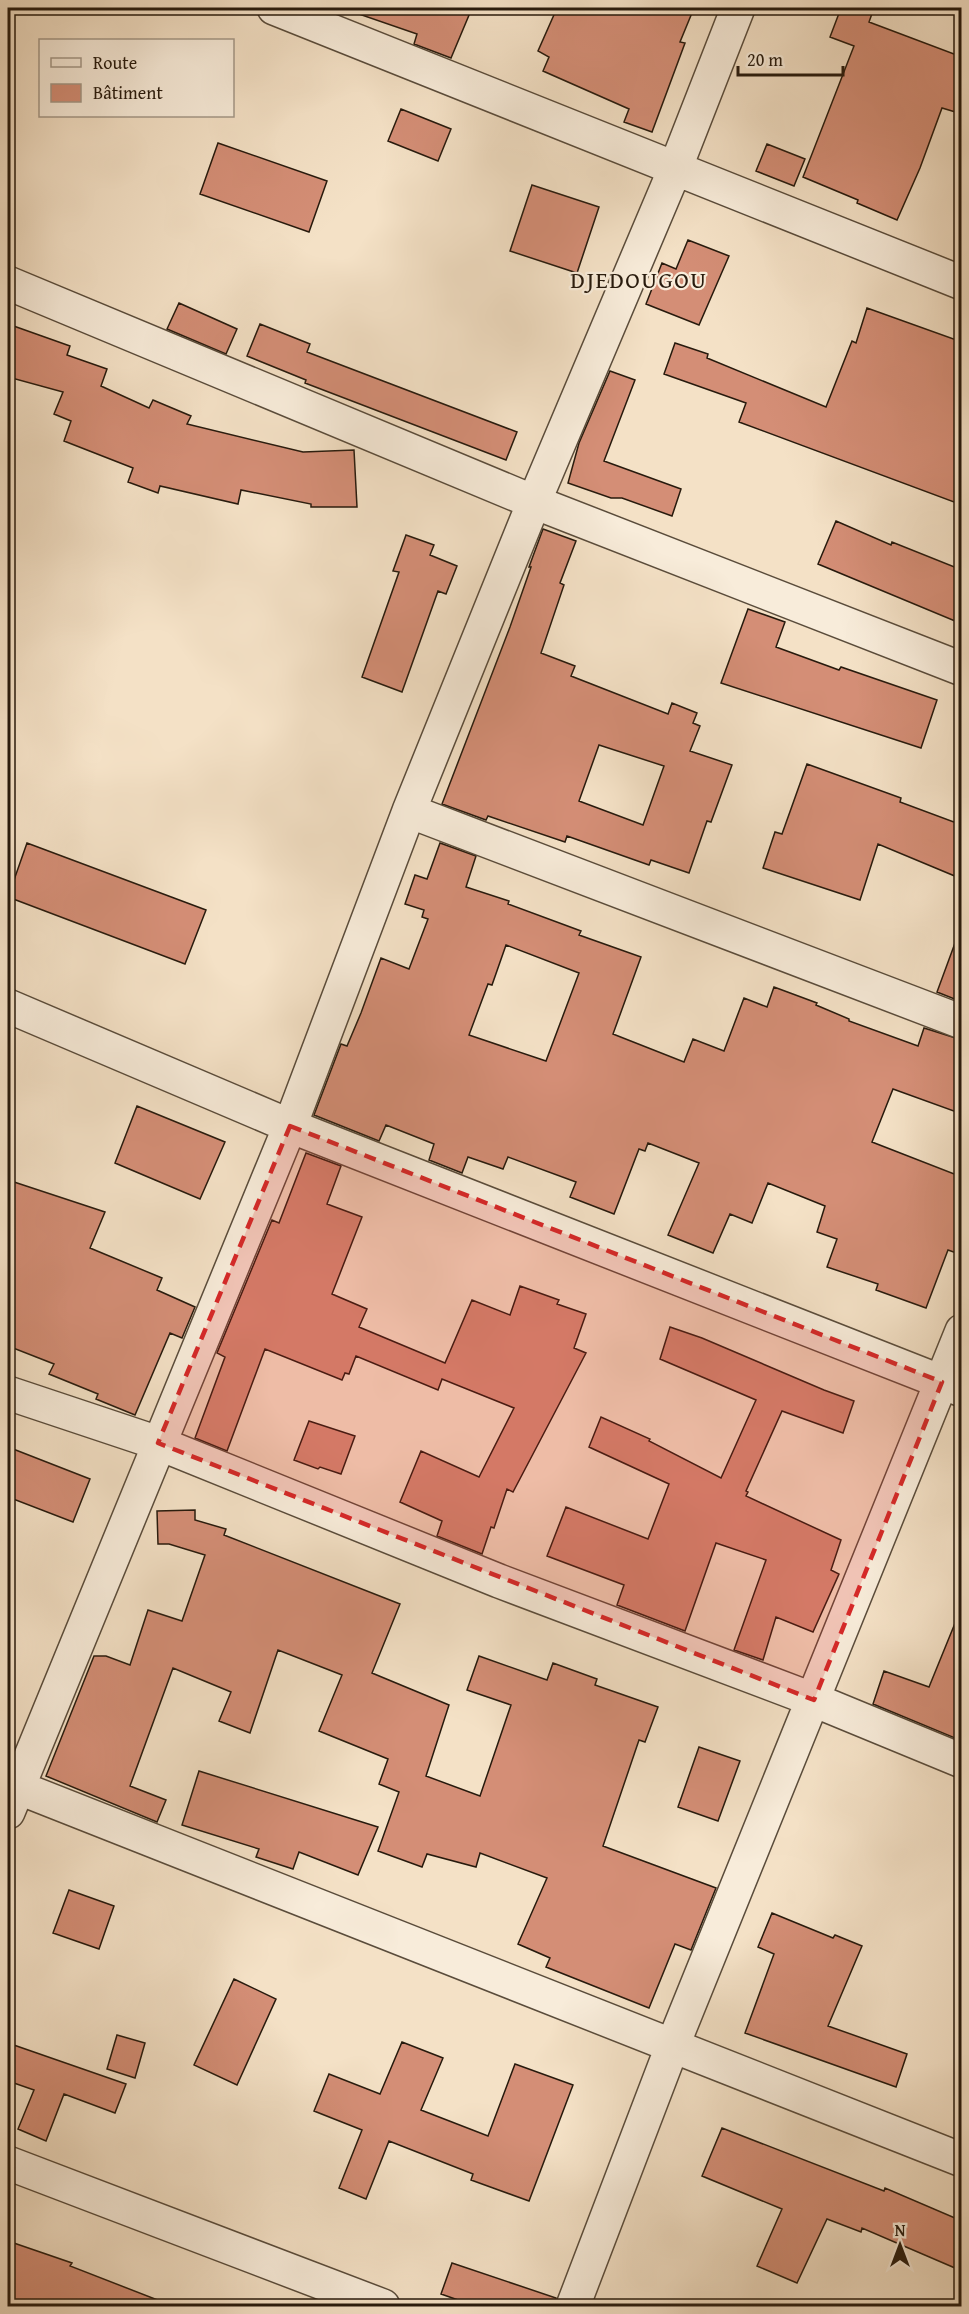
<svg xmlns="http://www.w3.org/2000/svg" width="969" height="2314" font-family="'Gentium Book Plus',serif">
<rect width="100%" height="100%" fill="#f4e1c6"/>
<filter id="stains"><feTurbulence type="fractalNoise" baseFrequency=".00333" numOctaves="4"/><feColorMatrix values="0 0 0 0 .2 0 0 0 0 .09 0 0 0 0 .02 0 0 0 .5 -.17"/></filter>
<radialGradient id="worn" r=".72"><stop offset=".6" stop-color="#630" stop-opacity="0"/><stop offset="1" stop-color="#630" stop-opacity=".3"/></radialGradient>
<!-- building -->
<path fill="#d48e76" stroke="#271a0d" stroke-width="1.5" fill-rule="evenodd" d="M 353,8 L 472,8 L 451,58 L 414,44 L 417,34 L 353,12 Z
M 557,8 L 694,8 L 680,42 L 685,43 L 652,132 L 624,122 L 629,109 L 543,71 L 549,57 L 538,51 Z
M 841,8 L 874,8 L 869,22 L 962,57 L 962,114 L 942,108 L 920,168 L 897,220 L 857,203 L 858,200 L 803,177 L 854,46 L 830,37 Z
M 401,109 L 451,129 L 438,161 L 388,141 Z
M 218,143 L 327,181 L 309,232 L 200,194 Z
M 767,144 L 805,159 L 794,186 L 756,171 Z
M 532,185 L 599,207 L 577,273 L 510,251 Z
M 688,240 L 729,256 L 699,325 L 646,304 L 662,263 L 676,269 Z
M 179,303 L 237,329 L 226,354 L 167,329 Z
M 867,308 L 962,342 L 962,505 L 739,422 L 746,403 L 664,374 L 675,343 L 708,354 L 707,358 L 826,407 L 852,341 L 856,343 Z
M 8,324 L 70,346 L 67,355 L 107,369 L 101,386 L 149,408 L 153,400 L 191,416 L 187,424 L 303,452 L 354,450 L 357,507 L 311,507 L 311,504 L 241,490 L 238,504 L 160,486 L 158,493 L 128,482 L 133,468 L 64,441 L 71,421 L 54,414 L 63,392 L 8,377 Z
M 260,324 L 310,344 L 307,352 L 517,432 L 506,460 L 305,383 L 306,380 L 247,356 Z
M 610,371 L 635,380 L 604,461 L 681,489 L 672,516 L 622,498 L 611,498 L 568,483 L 579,443 Z
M 836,521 L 891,545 L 892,542 L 962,570 L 962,604 L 955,621 L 818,564 Z
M 543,529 L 576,541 L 560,583 L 564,585 L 541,653 L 575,666 L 571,676 L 668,714 L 672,703 L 697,713 L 693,723 L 700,726 L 690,751 L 732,765 L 711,822 L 707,821 L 689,873 L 651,860 L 649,865 L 567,836 L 565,842 L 488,816 L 486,820 L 442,804 L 510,627 L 531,567 L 529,567 ZM 599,745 L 664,766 L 643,825 L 579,801 Z
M 406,535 L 434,545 L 430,555 L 457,566 L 446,594 L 438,591 L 402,692 L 362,677 L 399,572 L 393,571 Z
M 748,609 L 785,622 L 776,647 L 839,670 L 841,667 L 937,700 L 921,748 L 721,683 Z
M 807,764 L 901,798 L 900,802 L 962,825 L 962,879 L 878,844 L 860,900 L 763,868 L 775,832 L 782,834 Z
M 27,843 L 206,910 L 185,964 L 8,897 Z
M 440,843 L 476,856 L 466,887 L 509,901 L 508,904 L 581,931 L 579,935 L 641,957 L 613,1034 L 684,1062 L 693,1039 L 724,1051 L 744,998 L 767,1007 L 774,987 L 817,1003 L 816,1005 L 849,1019 L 849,1021 L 918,1046 L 924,1028 L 962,1040 L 962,1114 L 893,1089 L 872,1142 L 962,1177 L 962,1255 L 948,1250 L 926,1308 L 876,1290 L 878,1284 L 827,1267 L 837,1239 L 817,1232 L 825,1206 L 768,1183 L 752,1223 L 730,1214 L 713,1253 L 668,1235 L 699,1163 L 648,1143 L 645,1151 L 639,1149 L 614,1214 L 570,1197 L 576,1182 L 508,1157 L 503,1169 L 468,1157 L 462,1173 L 429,1160 L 434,1144 L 386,1125 L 379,1141 L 314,1115 L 341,1044 L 347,1046 L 361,1013 L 381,958 L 409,969 L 428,919 L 422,917 L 424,910 L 405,904 L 415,875 L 427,879 ZM 506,945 L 579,973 L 546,1061 L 469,1035 L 488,984 L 492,985 Z
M 958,935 L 962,936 L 962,1002 L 937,992 Z
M 137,1106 L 225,1142 L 200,1199 L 115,1163 Z
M 306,1153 L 341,1166 L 327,1204 L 362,1217 L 332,1294 L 367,1309 L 359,1327 L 445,1363 L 472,1300 L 510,1315 L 520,1286 L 559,1300 L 557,1304 L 586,1314 L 574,1348 L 586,1353 L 513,1492 L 507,1489 L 494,1528 L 491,1527 L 482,1554 L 437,1536 L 442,1521 L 400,1502 L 421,1451 L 479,1477 L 514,1408 L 442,1379 L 438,1390 L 356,1356 L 349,1374 L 345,1373 L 342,1380 L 265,1349 L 227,1451 L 195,1438 L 225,1357 L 217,1353 L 272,1220 L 279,1223 Z
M 8,1180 L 105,1212 L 90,1248 L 162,1278 L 157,1290 L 195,1307 L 182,1338 L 170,1333 L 135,1415 L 96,1399 L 98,1394 L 49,1374 L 54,1364 L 8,1346 Z
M 670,1327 L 702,1338 L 824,1390 L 854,1401 L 843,1433 L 782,1411 L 746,1491 L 748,1492 L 746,1496 L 841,1540 L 831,1570 L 839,1574 L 813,1632 L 776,1617 L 763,1660 L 734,1650 L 766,1560 L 716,1543 L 685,1631 L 617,1605 L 624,1585 L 547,1556 L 566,1507 L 648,1539 L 669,1484 L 589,1447 L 601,1417 L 650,1439 L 649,1441 L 721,1478 L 756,1400 L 660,1359 Z
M 309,1421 L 355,1436 L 341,1474 L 320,1467 L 318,1469 L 294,1460 Z
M 8,1447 L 90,1479 L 73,1522 L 8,1497 Z
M 195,1510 L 195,1520 L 226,1529 L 224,1535 L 400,1604 L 372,1673 L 449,1705 L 426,1776 L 480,1796 L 511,1705 L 467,1690 L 479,1656 L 547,1680 L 553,1663 L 597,1679 L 595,1685 L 658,1707 L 645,1742 L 639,1740 L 603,1846 L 716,1888 L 691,1950 L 675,1944 L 649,2008 L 546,1967 L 550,1958 L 518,1944 L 547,1878 L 480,1853 L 476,1867 L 427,1854 L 422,1867 L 378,1851 L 399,1792 L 379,1784 L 388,1759 L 319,1731 L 342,1675 L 278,1650 L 250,1733 L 219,1721 L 231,1692 L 173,1668 L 130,1786 L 166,1800 L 157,1822 L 46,1776 L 94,1656 L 106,1656 L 130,1665 L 148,1610 L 182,1621 L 205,1555 L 169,1544 L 158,1544 L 157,1511 Z
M 960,1611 L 962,1611 L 962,1741 L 873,1704 L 884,1671 L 929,1687 Z
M 699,1747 L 740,1761 L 718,1821 L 678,1807 Z
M 199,1771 L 378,1827 L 358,1875 L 299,1852 L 293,1869 L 256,1857 L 259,1849 L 182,1825 Z
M 69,1890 L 114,1906 L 99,1949 L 53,1933 Z
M 772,1913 L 833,1938 L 835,1935 L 862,1946 L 828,2026 L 907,2054 L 896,2087 L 745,2033 L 774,1954 L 758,1947 Z
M 234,1979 L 276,1999 L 237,2085 L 194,2065 Z
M 117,2035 L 145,2043 L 135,2078 L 107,2069 Z
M 402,2042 L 443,2058 L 421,2110 L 488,2136 L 515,2064 L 573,2085 L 529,2201 L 471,2180 L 473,2174 L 389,2141 L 366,2199 L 339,2188 L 362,2130 L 314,2111 L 329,2074 L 380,2094 Z
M 8,2043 L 126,2084 L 115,2113 L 64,2094 L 46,2141 L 18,2129 L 34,2090 L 8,2081 Z
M 722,2128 L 884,2191 L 885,2188 L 962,2221 L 962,2271 L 862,2228 L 861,2232 L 827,2219 L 797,2283 L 757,2266 L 782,2209 L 702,2176 Z
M 8,2241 L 72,2263 L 70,2266 L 168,2304 L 168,2307 L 8,2307 Z
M 452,2263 L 556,2298 L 555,2307 L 478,2307 L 441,2294 Z"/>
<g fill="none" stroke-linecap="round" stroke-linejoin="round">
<defs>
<path id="minor" d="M 274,8 L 962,283
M 8,283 L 534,502 L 962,669
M 409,811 L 962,1022
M 8,1006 L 290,1126 L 962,1390
M 8,1393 L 158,1443 L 499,1581 L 814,1700 L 962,1761
M 17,1787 L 962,2160
M 8,1812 L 290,1126 L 409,811 L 534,502 L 675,169 L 738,8
M 8,2163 L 383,2306
M 573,2306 L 672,2047 L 962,1331"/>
</defs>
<!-- minor casing -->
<use href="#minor" stroke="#5a4c3b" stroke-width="36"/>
<!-- minor -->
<use href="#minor" stroke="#f8ecda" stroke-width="33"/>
</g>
<!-- marked area -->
<path fill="#d62828" fill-opacity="0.2" stroke="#d62828" stroke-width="4.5" stroke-dasharray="12 8" stroke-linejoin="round" d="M 290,1126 L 942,1382 L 814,1700 L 158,1443 Z"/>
<g text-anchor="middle" stroke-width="4.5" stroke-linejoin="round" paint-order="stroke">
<!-- neighbourhood labels -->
<g font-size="24" letter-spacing="1.5" fill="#271a0d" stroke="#f8ecda">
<text x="639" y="288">DJEDOUGOU</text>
</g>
</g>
<!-- margin -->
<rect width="969" height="2314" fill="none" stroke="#f4e1c6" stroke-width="30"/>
<rect x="9" y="9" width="951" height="2296" fill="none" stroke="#271a0d" stroke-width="3"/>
<rect x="15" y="15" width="939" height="2284" fill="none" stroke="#271a0d" stroke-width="1.5"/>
<!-- legend -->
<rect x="39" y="39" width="195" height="78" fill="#f8ecda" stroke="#a49888" stroke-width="1.5"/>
<rect x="51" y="58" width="30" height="9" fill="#f8ecda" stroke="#a49888" stroke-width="1.5"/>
<text x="93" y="69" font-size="18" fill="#271a0d">Route</text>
<rect x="51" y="84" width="30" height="18" fill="#d48e76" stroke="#a49888" stroke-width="1.5"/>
<text x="93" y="99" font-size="18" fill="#271a0d">Bâtiment</text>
<!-- north arrow -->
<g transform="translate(900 2245)" stroke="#f8ecda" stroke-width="4.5" paint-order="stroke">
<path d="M0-4.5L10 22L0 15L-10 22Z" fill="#271a0d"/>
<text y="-9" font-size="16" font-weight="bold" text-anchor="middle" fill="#271a0d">N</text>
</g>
<!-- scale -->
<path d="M738 66v9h105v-9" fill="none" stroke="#271a0d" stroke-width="3"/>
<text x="747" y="66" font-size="18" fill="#271a0d" stroke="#f8ecda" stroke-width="4.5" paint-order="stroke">20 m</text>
<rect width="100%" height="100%" filter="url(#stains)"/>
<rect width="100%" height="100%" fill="url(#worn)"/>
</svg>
